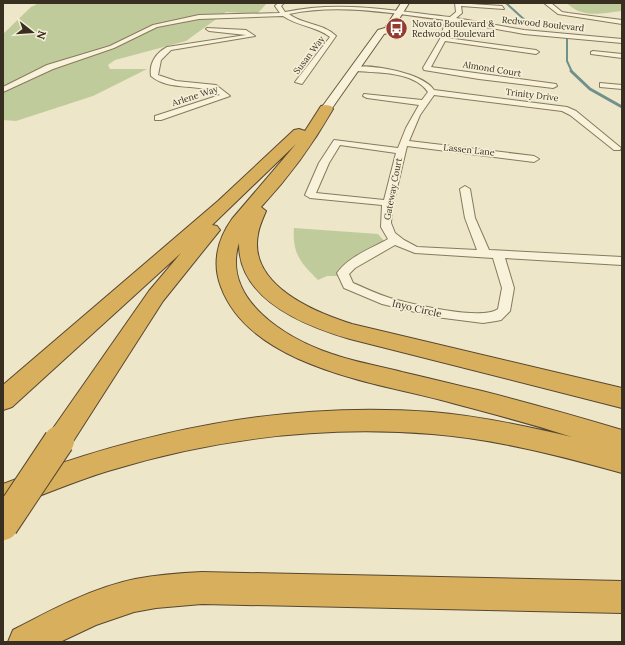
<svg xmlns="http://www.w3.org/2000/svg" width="625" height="645" font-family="Lora,serif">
<rect width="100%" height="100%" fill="#ede6c8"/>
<!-- green -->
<path fill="#c0cb9c" d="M 39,3 L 267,3 L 257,14 L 226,12 L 186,41 L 115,60 L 108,65 L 110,69 L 147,69 L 93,96 L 16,121 L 3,120 L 3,34 L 31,7 Z
M 567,3 L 622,3 L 622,11 C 603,13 582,19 567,3 Z
M 294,228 L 378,234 L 385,242 L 339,276 L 327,276 L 318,280 C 301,263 292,254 294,228 Z"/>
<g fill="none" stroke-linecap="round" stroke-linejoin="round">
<!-- stream-far1 -->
<path stroke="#6f908b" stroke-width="2" d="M 506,3 L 527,22
M 567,39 L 567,61 L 572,72"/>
<!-- stream -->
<path stroke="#6f908b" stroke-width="3" d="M 571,71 L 590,89 L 622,107"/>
<defs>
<path id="street" d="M 278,3 L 284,3 L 281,6 L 285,12 C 340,0 395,11 450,17 L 456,12 L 455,3 L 502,6 L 504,9 L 461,6 L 462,13 L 456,18 L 524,30 L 622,39 L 622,43 L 524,34 L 453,21 L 447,38 L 536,50 L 539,52 L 536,54 L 445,41 L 431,67 L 556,84 L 557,86 L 553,88 L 479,79 L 424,70 L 423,68 L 440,39 L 446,20 C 394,14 341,3 289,14 C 303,25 323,23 336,36 L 302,84 L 295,82 L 330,37 C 316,26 297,26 283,16 L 199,19 L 157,27 L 114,48 L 53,69 L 3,92 L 3,87 L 47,65 L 110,46 L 153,25 L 199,15 L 280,13 L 275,6 Z
M 544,3 L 551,3 L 562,12 L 568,13 L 622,20 L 622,24 L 558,14 Z
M 207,28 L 246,30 L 255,36 L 171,50 L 161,60 L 158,75 L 176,81 L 216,85 L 230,96 L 161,120 L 155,120 L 155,116 L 220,95 C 200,82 170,92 151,76 C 149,63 156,53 167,47 L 246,35 L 209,31 L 206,29 Z
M 593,51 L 622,54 L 622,58 L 591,54 L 591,52 Z
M 353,67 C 373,64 423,73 434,90 L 567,107 L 576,111 L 621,148 L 620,150 L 614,150 L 570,115 L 562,111 L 434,95 L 420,115 L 409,141 L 534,156 L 539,159 L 534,162 L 407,146 L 392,209 L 391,223 L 395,233 L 404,240 L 417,247 L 477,250 L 465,218 L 460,189 L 465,186 L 470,189 L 475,218 L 489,250 L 622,257 L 622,265 L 505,258 L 514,288 L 510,311 L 501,320 L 496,321 L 483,323 L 436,317 L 382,304 L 344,288 L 337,273 C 348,257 372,248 388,239 L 381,227 L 382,205 L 310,198 L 305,195 L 319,163 L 334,140 L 398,148 L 406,128 L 419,105 L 367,98 L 363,96 L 364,94 L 422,100 L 428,92 C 414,71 378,73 356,71 L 353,71 ZM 340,145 L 396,153 L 384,200 L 316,193 L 329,163 ZM 395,245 L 415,253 L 493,258 L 502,288 L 498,309 C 481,321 411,304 390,298 C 377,294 365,288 353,283 L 349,274 L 355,268 Z
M 600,83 L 622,85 L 622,89 L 600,87 Z"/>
<path id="secondary" d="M 401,3 L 409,3 L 391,32 L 384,34 L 330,111 L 322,111 L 320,109 L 322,107 L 378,30 L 385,28 Z"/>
<path id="highway" d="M 326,105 L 331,106 L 333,109 C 313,144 289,177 261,207 L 266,211 C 263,218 259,227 258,234 C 248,285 314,312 352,324 L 622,388 L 622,408 L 350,339 C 305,326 238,300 239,243 C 221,300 287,339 332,354 C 355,362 379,366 402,372 C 429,378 455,385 482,391 C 529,403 575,416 622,430 L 622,473 C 560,456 496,439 432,434 C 322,425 213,439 108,471 C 72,482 38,497 3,510 L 3,484 C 142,431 282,401 432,412 C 479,416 526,426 572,437 C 529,423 485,412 441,400 C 371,382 250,365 221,287 C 212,264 217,240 232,219 L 296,144 L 212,225 L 217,226 L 220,230 L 163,301 L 72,443 L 63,446 L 54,443 L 50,435 L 54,427 L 149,291 L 181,253 L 12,407 L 3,410 L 3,385 L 218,201 L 294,130 L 299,129 L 305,131 L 321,106 Z
M 202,572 L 622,581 L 622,613 L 202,604 L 156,608 L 134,612 L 96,625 L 60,642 L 8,642 L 13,630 C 51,610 92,588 135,579 C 157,575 179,573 202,572 Z"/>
</defs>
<!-- street casing -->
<use href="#street" stroke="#88795d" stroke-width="2"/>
<!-- secondary casing -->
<use href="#secondary" stroke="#6a5a40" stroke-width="2"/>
<!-- highway casing -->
<use href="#highway" stroke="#574731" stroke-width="2"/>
<!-- street -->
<use href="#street" fill="#f8f2db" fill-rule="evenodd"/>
<!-- secondary -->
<use href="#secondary" fill="#f8f2db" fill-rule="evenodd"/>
<!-- highway -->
<use href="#highway" fill="#d8af5c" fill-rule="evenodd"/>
<defs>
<path id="highway-bridge-far1" d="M 58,442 L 63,435"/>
<path id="highway-bridge" d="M 3,525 L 59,441"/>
</defs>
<!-- highway-bridge-far1 casing -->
<use href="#highway-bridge-far1" stroke="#574731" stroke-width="26" stroke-linecap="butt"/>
<!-- highway-bridge casing -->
<use href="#highway-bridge" stroke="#574731" stroke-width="32" stroke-linecap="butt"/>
<!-- highway-bridge-far1 -->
<use href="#highway-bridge-far1" stroke="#d8af5c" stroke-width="24"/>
<!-- highway-bridge -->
<use href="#highway-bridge" stroke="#d8af5c" stroke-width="30"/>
</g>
<!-- icons -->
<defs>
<symbol id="bus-disc" viewBox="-11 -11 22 22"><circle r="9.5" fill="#953a2f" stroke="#f5efd7"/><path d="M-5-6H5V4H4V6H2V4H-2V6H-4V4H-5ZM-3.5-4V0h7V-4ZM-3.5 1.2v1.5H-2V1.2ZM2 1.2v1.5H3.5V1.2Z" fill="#fff"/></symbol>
</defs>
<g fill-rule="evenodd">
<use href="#bus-disc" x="384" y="16" width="25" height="25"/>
</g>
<g text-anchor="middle" stroke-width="3.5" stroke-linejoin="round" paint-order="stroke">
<!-- far-poi labels -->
<g font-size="9" fill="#392f20" stroke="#f5efd7" text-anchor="start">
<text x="412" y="27">Novato Boulevard &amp;<tspan x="412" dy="10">Redwood Boulevard</tspan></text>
</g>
<!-- far-street labels -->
<g font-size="9" fill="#392f20" stroke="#f5efd7">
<text transform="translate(543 24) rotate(6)" y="3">Redwood Boulevard</text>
<text transform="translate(309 55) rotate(-53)" y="3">Susan Way</text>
<text transform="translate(492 69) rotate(9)" y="3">Almond Court</text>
<text transform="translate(532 95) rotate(7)" y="3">Trinity Drive</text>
<text transform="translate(195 96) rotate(-18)" y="3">Arlene Way</text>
<text transform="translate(469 150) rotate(6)" y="3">Lassen Lane</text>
<text transform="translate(393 189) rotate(-79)" y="3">Gateway Court</text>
</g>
<!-- street labels -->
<g font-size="10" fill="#392f20" stroke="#f5efd7">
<text transform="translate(417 308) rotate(13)" y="4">Inyo Circle</text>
</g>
</g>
<!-- border -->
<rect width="625" height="645" fill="none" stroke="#392f20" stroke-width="8"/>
<!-- north arrow -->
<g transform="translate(32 32) rotate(107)" stroke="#f5efd7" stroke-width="3" paint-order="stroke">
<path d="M0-3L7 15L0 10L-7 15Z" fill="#392f20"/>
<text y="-6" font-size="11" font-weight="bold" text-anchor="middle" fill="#392f20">N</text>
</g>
</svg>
